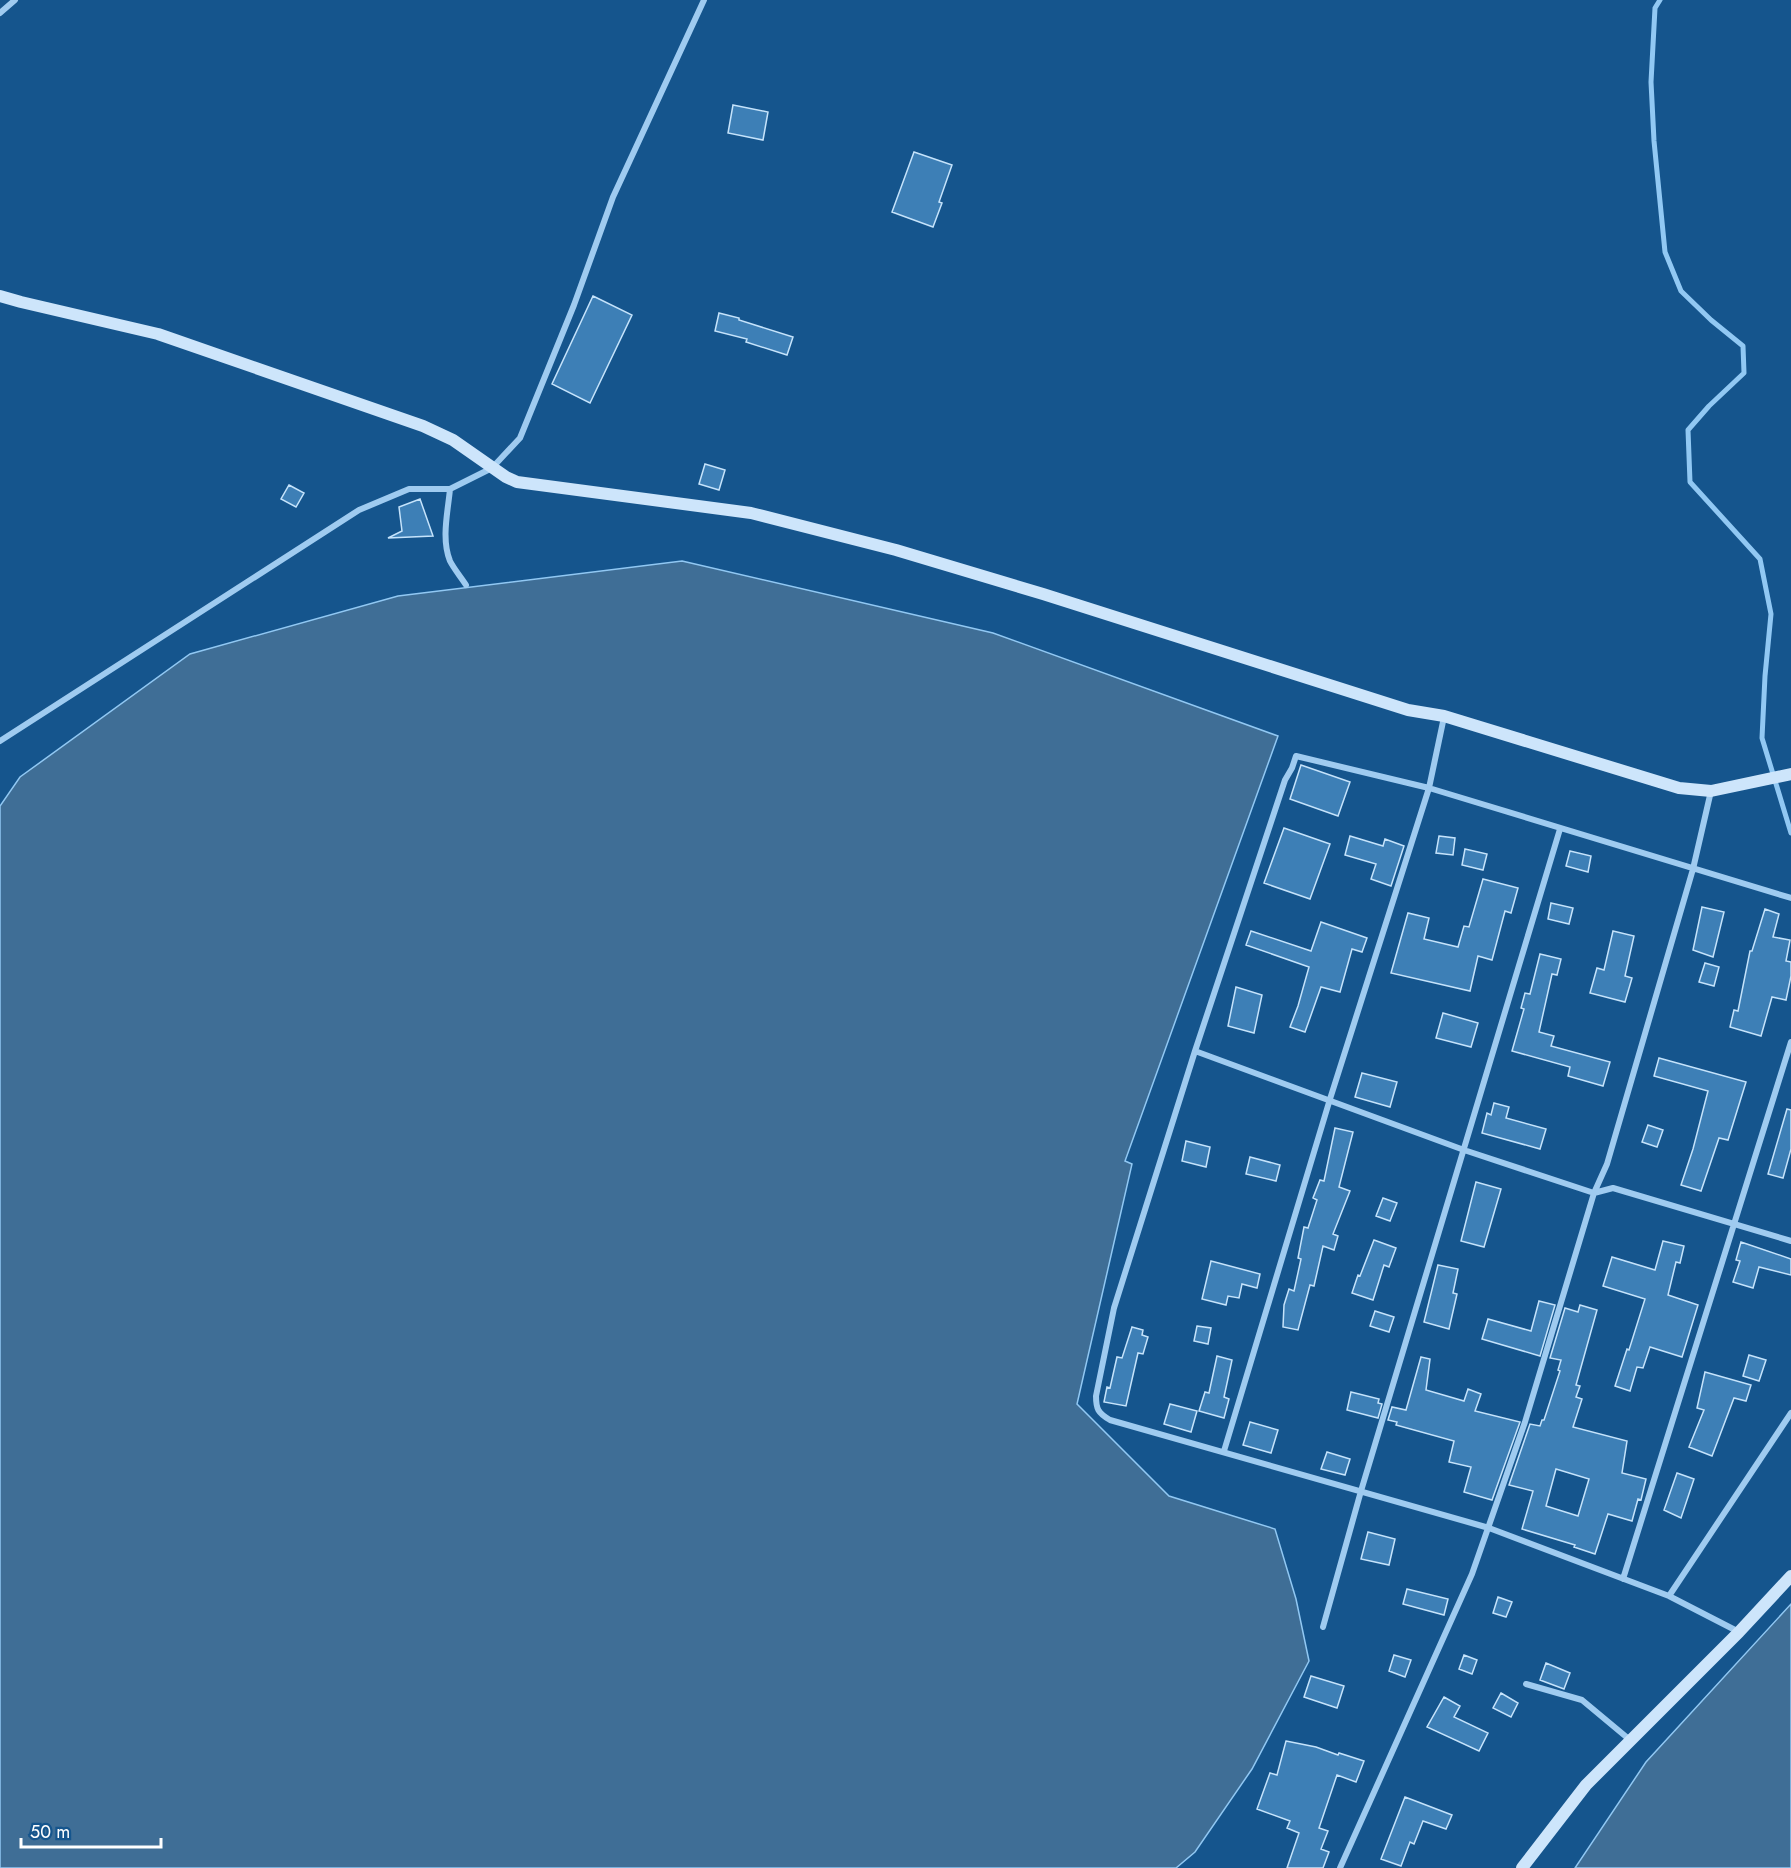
<svg xmlns="http://www.w3.org/2000/svg" width="1791" height="1868" font-family="Jost,sans-serif">
<rect width="100%" height="100%" fill="#15558d"/>
<!-- water -->
<path fill="#3f6e96" stroke="#91c8f3" stroke-width="1.5" d="M 682,561 L 993,633 L 1278,736 L 1125,1161 L 1132,1164 L 1077,1404 L 1169,1496 L 1275,1529 L 1296,1599 L 1309,1661 L 1252,1769 L 1195,1852 L 1176,1868 L 0,1868 L 0,806 L 20,777 L 190,654 L 398,596 Z
M 1791,1604 L 1791,1868 L 1575,1868 L 1646,1762 Z"/>
<g fill="none" stroke-linecap="round" stroke-linejoin="round">
<!-- stream -->
<path stroke="#91c8f3" stroke-width="5" d="M 1660,0 L 1655,8 L 1651,82 L 1654,141 L 1665,252 L 1681,291 L 1711,320 L 1743,346 L 1744,373 L 1709,406 L 1688,430 L 1690,482 L 1760,559 L 1771,614 L 1765,676 L 1762,738 L 1791,833"/>
</g>
<!-- building -->
<path fill="#3d7fb6" stroke="#c5e3fb" stroke-width="1.5" fill-rule="evenodd" d="M 733,105 L 768,112 L 763,140 L 728,133 Z
M 914,152 L 952,165 L 939,202 L 942,203 L 933,227 L 892,212 Z
M 593,296 L 632,315 L 590,403 L 552,384 Z
M 719,313 L 739,318 L 739,320 L 793,337 L 787,355 L 746,342 L 747,339 L 715,331 Z
M 705,464 L 725,470 L 719,490 L 699,484 Z
M 289,485 L 304,493 L 296,507 L 281,499 Z
M 420,499 L 433,536 L 388,538 L 402,531 L 399,507 Z
M 1301,765 L 1350,782 L 1338,816 L 1290,799 Z
M 1284,828 L 1330,844 L 1310,899 L 1264,883 Z
M 1350,836 L 1383,846 L 1385,839 L 1404,846 L 1391,886 L 1371,879 L 1376,864 L 1345,855 Z
M 1439,836 L 1455,838 L 1453,855 L 1436,853 Z
M 1465,849 L 1487,854 L 1483,870 L 1462,865 Z
M 1570,851 L 1591,856 L 1588,872 L 1566,866 Z
M 1483,879 L 1518,888 L 1511,913 L 1505,911 L 1492,960 L 1478,956 L 1470,991 L 1391,973 L 1408,913 L 1429,918 L 1424,939 L 1458,947 L 1464,926 L 1469,927 Z
M 1551,903 L 1573,908 L 1569,924 L 1548,919 Z
M 1702,907 L 1724,912 L 1713,957 L 1693,950 Z
M 1765,909 L 1779,914 L 1773,937 L 1790,940 L 1786,961 L 1791,962 L 1791,976 L 1786,1000 L 1772,997 L 1761,1036 L 1730,1027 L 1734,1010 L 1738,1011 L 1750,951 L 1752,951 Z
M 1321,922 L 1367,938 L 1362,952 L 1352,949 L 1340,992 L 1321,987 L 1305,1032 L 1290,1027 L 1298,1006 L 1309,967 L 1246,945 L 1251,931 L 1311,951 Z
M 1613,931 L 1634,936 L 1625,976 L 1632,978 L 1625,1002 L 1590,993 L 1597,968 L 1604,970 Z
M 1540,954 L 1561,959 L 1557,975 L 1552,974 L 1539,1032 L 1554,1036 L 1551,1046 L 1610,1062 L 1603,1086 L 1568,1076 L 1570,1067 L 1512,1051 L 1524,1009 L 1521,1008 L 1525,993 L 1530,994 Z
M 1705,963 L 1719,967 L 1714,986 L 1699,982 Z
M 1236,987 L 1262,995 L 1254,1033 L 1228,1026 Z
M 1443,1013 L 1478,1023 L 1471,1047 L 1436,1038 Z
M 1659,1058 L 1746,1082 L 1728,1140 L 1719,1138 L 1701,1191 L 1681,1185 L 1693,1149 L 1708,1091 L 1654,1076 Z
M 1362,1073 L 1397,1082 L 1390,1107 L 1355,1097 Z
M 1494,1103 L 1509,1107 L 1506,1118 L 1546,1129 L 1540,1149 L 1482,1133 L 1487,1113 L 1491,1115 Z
M 1787,1109 L 1791,1110 L 1791,1149 L 1783,1178 L 1768,1174 Z
M 1648,1125 L 1663,1130 L 1657,1147 L 1642,1142 Z
M 1335,1128 L 1353,1132 L 1339,1187 L 1350,1191 L 1333,1234 L 1338,1236 L 1334,1250 L 1323,1246 L 1314,1286 L 1310,1285 L 1298,1330 L 1283,1327 L 1284,1305 L 1289,1289 L 1294,1291 L 1301,1259 L 1298,1258 L 1304,1227 L 1308,1228 L 1317,1200 L 1313,1198 L 1320,1180 L 1324,1181 Z
M 1186,1141 L 1210,1147 L 1206,1167 L 1182,1161 Z
M 1250,1157 L 1280,1165 L 1276,1181 L 1246,1174 Z
M 1476,1182 L 1501,1189 L 1484,1247 L 1461,1241 Z
M 1383,1198 L 1397,1203 L 1390,1221 L 1376,1216 Z
M 1374,1240 L 1396,1248 L 1389,1267 L 1384,1265 L 1373,1300 L 1352,1293 L 1358,1275 L 1360,1276 Z
M 1663,1241 L 1684,1246 L 1680,1263 L 1676,1262 L 1668,1295 L 1698,1305 L 1682,1357 L 1650,1347 L 1643,1368 L 1637,1367 L 1630,1391 L 1615,1386 L 1627,1349 L 1629,1350 L 1645,1299 L 1603,1286 L 1612,1257 L 1655,1270 Z
M 1741,1242 L 1791,1259 L 1791,1275 L 1759,1267 L 1753,1288 L 1733,1282 L 1740,1261 L 1736,1260 Z
M 1211,1261 L 1260,1274 L 1257,1288 L 1242,1284 L 1239,1298 L 1228,1296 L 1226,1305 L 1202,1299 Z
M 1438,1265 L 1458,1269 L 1453,1293 L 1457,1294 L 1449,1329 L 1424,1322 Z
M 1539,1301 L 1555,1305 L 1540,1356 L 1482,1339 L 1488,1319 L 1531,1331 Z
M 1580,1305 L 1597,1310 L 1576,1385 L 1580,1386 L 1576,1397 L 1582,1399 L 1573,1427 L 1627,1441 L 1622,1473 L 1646,1479 L 1641,1500 L 1638,1499 L 1632,1521 L 1608,1514 L 1595,1554 L 1574,1547 L 1575,1545 L 1522,1529 L 1533,1491 L 1509,1485 L 1530,1424 L 1540,1426 L 1542,1420 L 1544,1420 L 1560,1371 L 1558,1370 L 1561,1360 L 1550,1358 L 1565,1308 L 1578,1312 ZM 1556,1469 L 1589,1479 L 1578,1516 L 1546,1506 Z
M 1375,1311 L 1394,1317 L 1389,1332 L 1370,1326 Z
M 1197,1326 L 1211,1328 L 1208,1344 L 1194,1341 Z
M 1132,1327 L 1143,1330 L 1142,1335 L 1148,1337 L 1143,1354 L 1138,1353 L 1126,1406 L 1104,1402 L 1107,1387 L 1110,1388 L 1117,1357 L 1122,1358 Z
M 1749,1355 L 1766,1360 L 1759,1381 L 1743,1376 Z
M 1217,1356 L 1232,1360 L 1224,1397 L 1229,1399 L 1224,1418 L 1199,1411 L 1205,1392 L 1209,1393 Z
M 1421,1357 L 1430,1359 L 1426,1390 L 1464,1401 L 1468,1389 L 1481,1394 L 1475,1411 L 1520,1422 L 1492,1500 L 1464,1492 L 1471,1467 L 1449,1462 L 1454,1441 L 1396,1425 L 1397,1422 L 1388,1420 L 1392,1407 L 1406,1410 Z
M 1705,1372 L 1751,1385 L 1746,1401 L 1734,1398 L 1712,1456 L 1689,1447 L 1704,1410 L 1697,1408 Z
M 1351,1392 L 1379,1399 L 1378,1403 L 1382,1404 L 1378,1418 L 1347,1410 Z
M 1170,1404 L 1197,1411 L 1191,1432 L 1164,1424 Z
M 1250,1422 L 1278,1430 L 1271,1453 L 1243,1445 Z
M 1327,1452 L 1350,1459 L 1345,1475 L 1321,1469 Z
M 1677,1473 L 1694,1479 L 1681,1518 L 1664,1510 Z
M 1368,1532 L 1395,1539 L 1389,1565 L 1361,1559 Z
M 1407,1589 L 1448,1599 L 1444,1615 L 1403,1604 Z
M 1498,1597 L 1512,1602 L 1506,1617 L 1493,1613 Z
M 1394,1655 L 1411,1660 L 1405,1677 L 1389,1671 Z
M 1464,1655 L 1477,1660 L 1472,1674 L 1459,1669 Z
M 1546,1663 L 1570,1673 L 1564,1689 L 1540,1680 Z
M 1311,1676 L 1344,1686 L 1337,1708 L 1304,1697 Z
M 1501,1693 L 1518,1703 L 1511,1717 L 1493,1708 Z
M 1444,1697 L 1460,1706 L 1454,1717 L 1488,1733 L 1479,1751 L 1427,1727 Z
M 1286,1741 L 1316,1747 L 1338,1755 L 1339,1753 L 1364,1761 L 1356,1782 L 1337,1775 L 1319,1828 L 1328,1831 L 1321,1849 L 1329,1852 L 1323,1868 L 1287,1868 L 1299,1833 L 1287,1828 L 1290,1821 L 1257,1809 L 1270,1773 L 1277,1775 Z
M 1405,1797 L 1452,1815 L 1446,1829 L 1423,1821 L 1414,1844 L 1410,1842 L 1401,1866 L 1381,1859 Z"/>
<g fill="none" stroke-linecap="round" stroke-linejoin="round">
<!-- street -->
<path stroke="#9fcbf0" stroke-width="6" d="M 0,13 L 15,0
M 450,489 C 448,511 441,539 450,561 C 454,569 461,577 466,585
M 0,741 L 359,510 L 409,489 L 450,489 L 492,468 L 520,438 L 574,305 L 613,197 L 704,0
M 1195,1051 L 1464,1150 L 1594,1193 L 1613,1188 L 1791,1241
M 1224,1451 L 1330,1099 L 1429,788 L 1444,717
M 1623,1579 L 1791,1042
M 1669,1596 L 1791,1413
M 1323,1627 L 1361,1491 L 1560,829
M 1739,1632 L 1669,1596 L 1489,1528 L 1110,1420 C 1098,1413 1096,1409 1096,1396 L 1114,1308 L 1195,1051 L 1285,780 L 1292,768 L 1296,756 L 1429,788 L 1791,898
M 1526,1684 L 1582,1700 L 1630,1740
M 1340,1868 L 1472,1574 L 1525,1422 L 1594,1193 L 1607,1164 L 1693,869 L 1711,791"/>
<!-- secondary -->
<path stroke="#cde5fb" stroke-width="12" d="M 0,296 L 21,302 L 158,334 L 423,426 L 453,440 L 506,477 L 517,482 L 751,513 L 896,550 L 1043,594 L 1408,710 L 1444,716 L 1679,788 L 1711,791 L 1791,774
M 1522,1868 L 1586,1785 L 1739,1632 L 1791,1576"/>
</g>
<!-- scale -->
<path d="M21 1838v9h140v-9" fill="none" stroke="#ffffff" stroke-width="3"/>
<text x="30" y="1838" font-size="18" fill="#ffffff" stroke="#15558d" stroke-width="4.5" paint-order="stroke">50 m</text>
</svg>
